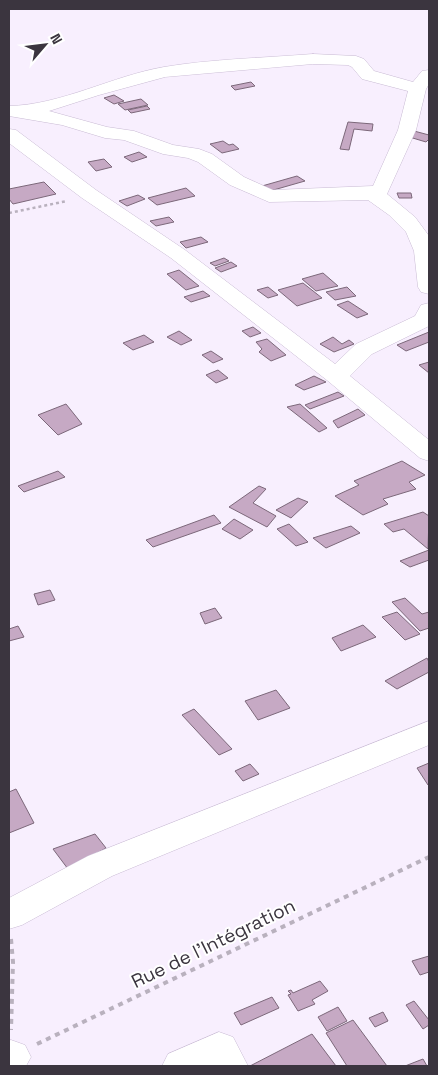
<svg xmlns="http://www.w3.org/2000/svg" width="438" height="1075" font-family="'Space Grotesk',sans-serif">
<rect width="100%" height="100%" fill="#f8effe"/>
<!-- building -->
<path fill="#c6a9c4" stroke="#7c687a" d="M 251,82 L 255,86 L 235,90 L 231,86 Z
M 114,95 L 124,101 L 114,104 L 104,98 Z
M 141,99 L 148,105 L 125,110 L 118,104 Z
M 147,106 L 150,109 L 131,113 L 128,110 Z
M 348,122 L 373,124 L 372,131 L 354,129 L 349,150 L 340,149 Z
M 414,131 L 429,135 L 429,139 L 426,142 L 406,136 Z
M 223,141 L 229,145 L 233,144 L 239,149 L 222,153 L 210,144 Z
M 139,152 L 147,157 L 132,162 L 124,157 Z
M 104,159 L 112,167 L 96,171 L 88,162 Z
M 297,176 L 305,181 L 270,191 L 262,186 Z
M 44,182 L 56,194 L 13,204 L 9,199 L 9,189 Z
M 186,188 L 195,196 L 157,205 L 148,198 Z
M 397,193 L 411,193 L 412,198 L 399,198 Z
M 138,195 L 145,199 L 127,206 L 119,201 Z
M 169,217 L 174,222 L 156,226 L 150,221 Z
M 201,237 L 208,242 L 186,248 L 180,242 Z
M 224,258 L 229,261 L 215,266 L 210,263 Z
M 231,262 L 237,266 L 221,272 L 215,268 Z
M 179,270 L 199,286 L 186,290 L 167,274 Z
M 323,273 L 338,286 L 316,291 L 302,279 Z
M 303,283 L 322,298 L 297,306 L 278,290 Z
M 268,287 L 278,295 L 268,298 L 257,290 Z
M 347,287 L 356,296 L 335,300 L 326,292 Z
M 203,291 L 210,296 L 191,302 L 184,297 Z
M 348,301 L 368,314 L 357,318 L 337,305 Z
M 253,327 L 261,333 L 250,337 L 242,331 Z
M 179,331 L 192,340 L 181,345 L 167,337 Z
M 429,332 L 429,342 L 406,351 L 397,345 Z
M 144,335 L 154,342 L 133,350 L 123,343 Z
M 333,337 L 342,344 L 349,340 L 354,344 L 334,352 L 320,344 Z
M 267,339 L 286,355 L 271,361 L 259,352 L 262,349 L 256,342 Z
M 211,351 L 223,359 L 213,363 L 202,355 Z
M 429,362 L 429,373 L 419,365 Z
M 218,370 L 228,378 L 216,383 L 206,375 Z
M 314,376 L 326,382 L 304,390 L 295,385 Z
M 338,392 L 344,396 L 310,409 L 305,405 Z
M 66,404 L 82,424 L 58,435 L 38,415 Z
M 300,404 L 327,428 L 319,432 L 287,407 Z
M 358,409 L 365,415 L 338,428 L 333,421 Z
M 402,461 L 425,475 L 409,482 L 416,489 L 383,499 L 388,504 L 363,515 L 335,496 L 359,485 L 354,481 Z
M 58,471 L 65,477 L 24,492 L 18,486 Z
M 259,486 L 266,489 L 253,503 L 276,516 L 267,527 L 229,507 Z
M 298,498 L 308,502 L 291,518 L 276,510 Z
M 423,512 L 429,516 L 428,549 L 404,529 L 393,532 L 384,524 Z
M 214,515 L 221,523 L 153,547 L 146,540 Z
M 234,519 L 253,530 L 240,539 L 222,529 Z
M 289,524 L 308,542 L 296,546 L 277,529 Z
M 351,526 L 360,533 L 326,548 L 313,538 Z
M 429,550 L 429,560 L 410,567 L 400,561 Z
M 50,590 L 55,600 L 38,605 L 34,594 Z
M 405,598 L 422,614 L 429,612 L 429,628 L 420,631 L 392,602 Z
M 215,608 L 222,618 L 205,624 L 200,613 Z
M 397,612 L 420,634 L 405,640 L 382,617 Z
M 363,625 L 376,637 L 341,651 L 332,638 Z
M 18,626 L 24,637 L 9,641 L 9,629 Z
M 427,658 L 429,662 L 429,672 L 397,689 L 385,681 Z
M 276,690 L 290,708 L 258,720 L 245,701 Z
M 194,709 L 232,749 L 219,755 L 182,715 Z
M 429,763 L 429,784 L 428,785 L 417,768 Z
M 250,764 L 259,774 L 243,781 L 235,771 Z
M 16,789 L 34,823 L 9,833 L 9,792 Z
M 95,834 L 106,848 L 68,869 L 53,849 Z
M 429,956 L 429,972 L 420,975 L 412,961 Z
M 320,981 L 328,991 L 312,1000 L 315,1004 L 298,1011 L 288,995 L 291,994 L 288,991 L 291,990 L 293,993 Z
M 272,997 L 279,1008 L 241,1025 L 234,1013 Z
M 414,1001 L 429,1020 L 429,1025 L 423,1029 L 406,1005 Z
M 338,1007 L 347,1021 L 327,1031 L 318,1017 Z
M 383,1012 L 388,1021 L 375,1027 L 369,1018 Z
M 353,1020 L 387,1066 L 347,1066 L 326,1033 Z
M 312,1034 L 336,1066 L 250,1066 Z
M 423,1059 L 427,1066 L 405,1066 Z"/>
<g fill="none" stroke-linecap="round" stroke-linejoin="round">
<defs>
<path id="minor" d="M 313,54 L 356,56 L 364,59 L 374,71 L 413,82 L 422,71 L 429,70 L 429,84 L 426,89 L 416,130 L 387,194 L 415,217 L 429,236 L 429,294 L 421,292 L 418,287 L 414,251 L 406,232 L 389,215 L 368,200 L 269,202 L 230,185 L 198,162 L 188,158 L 163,154 L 124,140 L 105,138 L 62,125 L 9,116 L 9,106 C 61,105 112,76 164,67 C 212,59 264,58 313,54 ZM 313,64 L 348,65 L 352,67 L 362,79 L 408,91 L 398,130 L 373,186 L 273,190 L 244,177 L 212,154 L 199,149 L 173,145 L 134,131 L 107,127 L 49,111 L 99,95 L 165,77 Z
M 9,129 L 16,130 L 96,190 L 185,250 L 335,364 L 356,344 L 415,316 L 421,305 L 429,303 L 429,326 L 372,354 L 350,376 L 429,440 L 429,461 L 420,458 L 328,381 L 171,258 L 82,198 L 9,143 Z
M 429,721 L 429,745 L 112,876 L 22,925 L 9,929 L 9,898 L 88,856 Z
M 219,1032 L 233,1037 L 248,1066 L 162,1066 L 168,1054 Z
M 11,1040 L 25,1045 L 31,1057 L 26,1066 L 9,1066 L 9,1041 Z"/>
</defs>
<!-- minor casing -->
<use href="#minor" stroke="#c9bbd4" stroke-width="1"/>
<!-- path-far1 -->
<path stroke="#b9b1be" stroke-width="2.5" stroke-dasharray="3 3" stroke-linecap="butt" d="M 9,213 L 67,201"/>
<!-- path -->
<path stroke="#b9b1be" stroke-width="4" stroke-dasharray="5 5" stroke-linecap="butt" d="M 11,939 L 13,962 L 11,1030
M 37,1044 L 429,857"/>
<!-- minor -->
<use href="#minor" fill="#fff" fill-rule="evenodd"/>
</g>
<g text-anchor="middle" stroke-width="4" stroke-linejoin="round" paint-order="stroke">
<!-- near-street labels -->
<g font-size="19" fill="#3b353f" stroke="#fff">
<text transform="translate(213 943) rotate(-26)" y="7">Rue de l'Intégration</text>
</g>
</g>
<!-- border -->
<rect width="438" height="1075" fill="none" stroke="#3b353f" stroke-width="20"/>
<!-- north arrow -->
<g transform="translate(45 45) rotate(62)" stroke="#ffffff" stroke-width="4" paint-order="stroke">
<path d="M0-4L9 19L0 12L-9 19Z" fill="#3b353f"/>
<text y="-8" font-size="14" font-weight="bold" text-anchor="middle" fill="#3b353f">N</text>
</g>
</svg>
